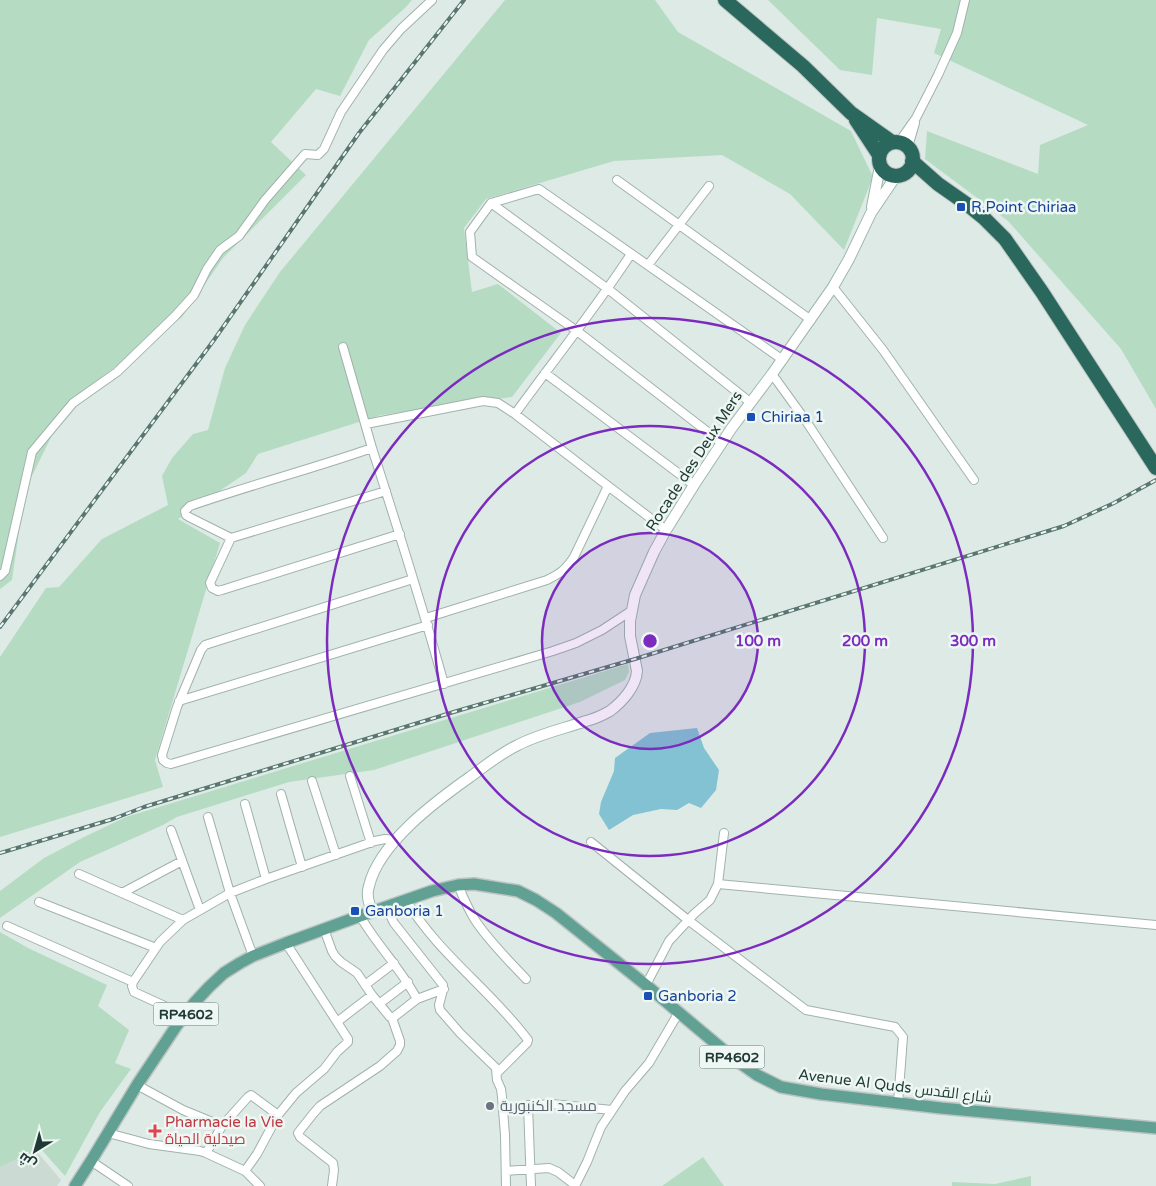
<svg xmlns="http://www.w3.org/2000/svg" width="1156" height="1186" font-family="'Varela Round',Cairo,sans-serif">
<rect width="100%" height="100%" fill="#deeae5"/>
<!-- built -->
<path fill="#ccdad4" d="M 33,1147 L 61,1180 L 57,1186 L 0,1186 L 0,1161 Z"/>
<!-- green -->
<path fill="#b5dcc2" d="M 0,0 L 412,0 L 405,8 L 369,40 L 340,96 L 316,89 L 271,142 L 306,175 L 223,258 L 182,317 L 76,396 L 66,407 L 25,490 L 12,580 L 0,589 Z
M 505,0 L 655,0 L 678,32 L 851,131 L 873,177 L 844,250 L 790,194 L 722,155 L 614,161 L 486,199 L 464,228 L 472,292 L 498,284 L 561,333 L 512,397 L 381,415 L 258,454 L 246,473 L 178,519 L 220,543 L 155,760 L 163,787 L 0,837 L 0,657 L 46,588 L 59,587 L 102,539 L 168,505 L 162,476 L 172,458 L 193,434 L 208,430 L 225,368 L 245,325 L 280,272 Z
M 768,0 L 1156,0 L 1156,409 L 1121,349 L 1008,221 L 925,159 L 927,131 L 1038,174 L 1040,145 L 1088,125 L 934,53 L 941,29 L 877,18 L 872,75 L 840,70 Z
M 628,664 L 629,672 L 625,680 L 580,702 L 374,770 L 289,782 L 177,817 L 163,825 L 80,862 L 0,918 L 0,891 L 44,858 L 86,836 L 126,817 Z
M 0,932 L 28,948 L 107,985 L 98,1006 L 129,1030 L 115,1063 L 131,1069 L 100,1112 L 65,1176 L 40,1148 L 0,1167 Z
M 703,1157 L 724,1186 L 662,1186 Z
M 1031,1176 L 1031,1186 L 952,1186 L 952,1182 L 995,1184 Z"/>
<!-- water -->
<path fill="#83c2d2" d="M 697,728 L 704,748 L 719,770 L 716,790 L 701,808 L 689,803 L 677,810 L 661,809 L 633,815 L 609,830 L 599,814 L 601,802 L 614,771 L 615,758 L 650,733 Z"/>
<g fill="none" stroke-linecap="round" stroke-linejoin="round">
<defs>
<path id="street" d="M 899,142 L 916,118 L 938,75 L 957,33 L 965,0
M 908,147 L 915,123
M 617,180 L 811,320
M 491,203 L 608,289 L 751,403
M 648,265 L 709,186
M 833,287 L 883,350 L 974,480
M 343,347 L 372,448
M 545,373 L 694,485
M 772,374 L 806,421 L 883,538
M 515,414 C 554,360 595,309 631,254
M 366,424 L 483,401 L 498,403 L 515,414 L 608,486 L 666,530
M 722,443 L 577,331 L 472,257 L 470,232 L 491,203 L 539,189 L 783,360
M 400,534 L 222,590 L 218,591 L 212,588 L 210,583 L 231,538 L 189,517 L 186,515 L 185,511 L 190,506 C 250,485 312,469 372,448 C 397,526 422,605 444,684
M 231,538 L 386,491
M 0,576 L 5,571 L 32,452 L 73,403 L 117,372 L 175,316 L 194,295 L 207,269 L 220,250 L 239,236 L 265,200 L 305,154 L 318,155 L 324,149 L 341,112 L 383,50 L 401,29 L 432,0
M 413,579 L 205,645 L 201,650 L 177,707 L 162,755 L 163,760 L 167,763 L 171,764 L 553,651 L 576,643 L 602,630 L 631,611
M 426,618 L 547,580 C 561,573 565,570 574,557 L 608,486
M 179,701 L 428,625
M 350,776 L 371,843
M 312,781 L 336,855
M 281,794 L 302,867
M 245,804 L 266,879
M 208,817 L 230,893 L 253,956
M 171,830 L 200,910
M 591,842 L 688,920 L 806,1010 L 895,1027 L 903,1037 L 898,1103
M 79,874 L 183,920
M 718,884 L 1156,925
M 458,885 C 463,897 468,909 475,920 C 488,940 509,961 526,979
M 122,893 L 182,861
M 406,900 C 438,954 491,990 528,1040 L 527,1043 L 497,1073
M 39,902 L 156,948
M 386,907 L 394,923 L 443,985 L 443,990 L 439,1005 L 440,1010 L 460,1033 L 496,1068 L 497,1080 L 501,1089 L 502,1097 L 505,1135 L 506,1186
M 360,916 C 377,945 401,969 417,999
M 7,926 L 133,982 L 160,942 L 183,920 L 230,893 L 266,879 L 375,841 L 385,839 L 397,840
M 324,929 L 332,951 L 335,956 L 341,962 L 357,973 L 372,995 L 390,1017 L 394,1017 L 417,999 L 444,989
M 133,982 L 132,986 L 134,992 L 169,1008
M 365,985 L 394,963
M 646,985 L 669,941 L 694,914 L 710,900 L 718,884 L 724,833
M 379,1004 L 408,982
M 337,1022 L 372,995
M 137,1085 L 183,1110 L 222,1126 L 206,1153
M 528,1105 L 531,1186
M 503,1108 L 551,1104 L 612,1110
M 222,1126 L 248,1097 L 251,1095 L 278,1115 L 296,1093 L 324,1069 L 337,1052 L 348,1042 L 348,1039 L 286,943
M 108,1133 L 149,1144 L 200,1151 L 206,1153 L 245,1171 L 260,1186
M 91,1161 L 128,1186
M 245,1171 L 257,1154 L 278,1115
M 506,1171 L 549,1168 L 558,1172 L 575,1185
M 332,1186 L 334,1170 L 333,1163 L 300,1137 L 298,1133 L 313,1114 L 320,1106 L 380,1066 L 397,1051 L 400,1045 L 400,1041 L 392,1018
M 575,1186 L 587,1162 L 601,1127 L 625,1091 L 649,1063 L 679,1012"/>
<path id="secondary" d="M 872,207 L 880,166
M 372,912 C 369,903 366,895 369,886 C 379,843 436,801 470,777 C 486,765 501,753 518,745 C 539,734 563,729 586,721 C 594,719 603,715 610,711 C 622,702 636,687 637,671 L 630,636 L 630,621 L 635,595 L 654,552 L 666,530 L 694,485 L 731,429 L 772,374 L 833,287 L 849,259 L 871,213 L 896,176"/>
<path id="primary" d="M 75,1186 L 91,1161 L 137,1085 L 177,1025 L 195,1002 L 209,987 L 224,973 L 240,963 L 253,956 L 286,943 L 360,916 L 432,891 L 458,885 L 474,884 L 518,891 L 536,900 L 556,913 L 646,985 L 733,1058 L 757,1075 L 781,1087 L 821,1094 L 941,1108 L 1156,1128"/>
<path id="highway" d="M 725,0 L 803,66 L 851,113 L 892,142
M 856,120 L 879,155
M879 159a17 17 0 1 1 34 0a17 17 0 1 1-34 0Z
M 912,161 L 938,184 L 968,205 L 984,218 L 1005,239 L 1042,292 L 1156,468"/>
</defs>
<!-- street casing -->
<use href="#street" stroke="#a1b2ac" stroke-width="10"/>
<!-- secondary casing -->
<use href="#secondary" stroke="#9db6ae" stroke-width="12"/>
<!-- primary casing -->
<use href="#primary" stroke="#bcc4c2" stroke-width="14"/>
<!-- highway casing -->
<use href="#highway" stroke="#bcc4c2" stroke-width="16"/>
<!-- street -->
<use href="#street" stroke="#fff" stroke-width="8"/>
<!-- secondary -->
<use href="#secondary" stroke="#fff" stroke-width="10"/>
<!-- primary -->
<use href="#primary" stroke="#60a194" stroke-width="11"/>
<!-- highway -->
<use href="#highway" stroke="#2a675d" stroke-width="14"/>
<defs>
<path id="rail" d="M 0,627 L 214,340 L 359,133 L 464,0
M 0,853 L 113,819 L 144,807 L 457,711 L 635,659 L 1064,526 L 1114,503 L 1156,480"/>
</defs>
<!-- rail casing -->
<use href="#rail" stroke="#597670" stroke-width="4"/>
<!-- rail -->
<use href="#rail" stroke="#eef7f3" stroke-width="2" stroke-dasharray="5.5" stroke-linecap="butt"/>
</g>
<!-- distance rings -->
<circle cx="650" cy="641" r="108" fill="#7b2cbf" fill-opacity=".12"/>
<g fill="none" stroke="#7b2cbf" stroke-width="2.5">
<circle cx="650" cy="641" r="108"/>
<circle cx="650" cy="641" r="215"/>
<circle cx="650" cy="641" r="323"/>
</g>
<!-- markers -->
<g fill="#1a4fb4" stroke="#eef7f3" stroke-width="2">
<rect x="956" y="202" width="10" height="10" rx="2.5"/>
<rect x="746" y="412" width="10" height="10" rx="2.5"/>
<rect x="350" y="906" width="10" height="10" rx="2.5"/>
<rect x="643" y="991" width="10" height="10" rx="2.5"/>
</g>
<circle fill="#6b7280" stroke="#eef7f3" stroke-width="2" cx="490" cy="1106" r="5"/>
<path fill="#e0444e" stroke="#eef7f3" stroke-width="2" d="M152.5 1123.5h5v5h5v5h-5v5h-5v-5h-5v-5h5z"/>
<g text-anchor="middle" stroke-width="5" stroke-linejoin="round" paint-order="stroke">
<!-- shield labels -->
<g fill="#eef7f3" stroke="#5d736d" stroke-width="1">
<rect x="153.5" y="1002.5" width="65" height="23" rx="4"/>
<rect x="699.5" y="1045.5" width="65" height="23" rx="4"/>
</g>
<g font-size="14" font-weight="bold" fill="#1f3a34">
<text x="186" y="1019">RP4602</text>
<text x="732" y="1062">RP4602</text>
</g>
<!-- transit labels -->
<g font-size="15" fill="#164399" stroke="#eef7f3" text-anchor="start">
<text x="971" y="212">R.Point Chiriaa</text>
<text x="761" y="422">Chiriaa 1</text>
<text x="365" y="916">Ganboria 1</text>
<text x="658" y="1001">Ganboria 2</text>
</g>
<!-- street labels -->
<g font-size="15" fill="#1f3a34" stroke="#eef7f3">
<text transform="translate(694 461) rotate(-57)" y="5">Rocade des Deux Mers</text>
<text transform="translate(895 1086) rotate(7)" y="5">Avenue Al Quds شارع القدس</text>
</g>
<!-- worship labels -->
<g font-size="15" fill="#5b616d" stroke="#eef7f3" text-anchor="start">
<text x="500" y="1111">مسجد الكنبورية</text>
</g>
<!-- health labels -->
<g font-size="15" fill="#be3a42" stroke="#eef7f3" text-anchor="start">
<text x="165" y="1127">Pharmacie la Vie<tspan x="165" dy="17">صيدلية الحياة</tspan></text>
</g>
</g>
<circle cx="650" cy="641" r="8" fill="#7b2cbf" stroke="#eef7f3" stroke-width="2.5"/>
<g font-size="15" text-anchor="middle" font-weight="bold" fill="#7b2cbf" stroke="#eef7f3" stroke-width="5" stroke-linejoin="round" paint-order="stroke">
<text x="758" y="646">100 m</text>
<text x="865" y="646">200 m</text>
<text x="973" y="646">300 m</text>
</g>
<!-- north arrow -->
<g transform="translate(35 1151) rotate(217)" stroke="#eef7f3" stroke-width="4" paint-order="stroke">
<path d="M0-4L9 19L0 12L-9 19Z" fill="#1f3a34"/>
<text y="-8" font-size="14" font-weight="bold" text-anchor="middle" fill="#1f3a34">ش</text>
</g>
</svg>
